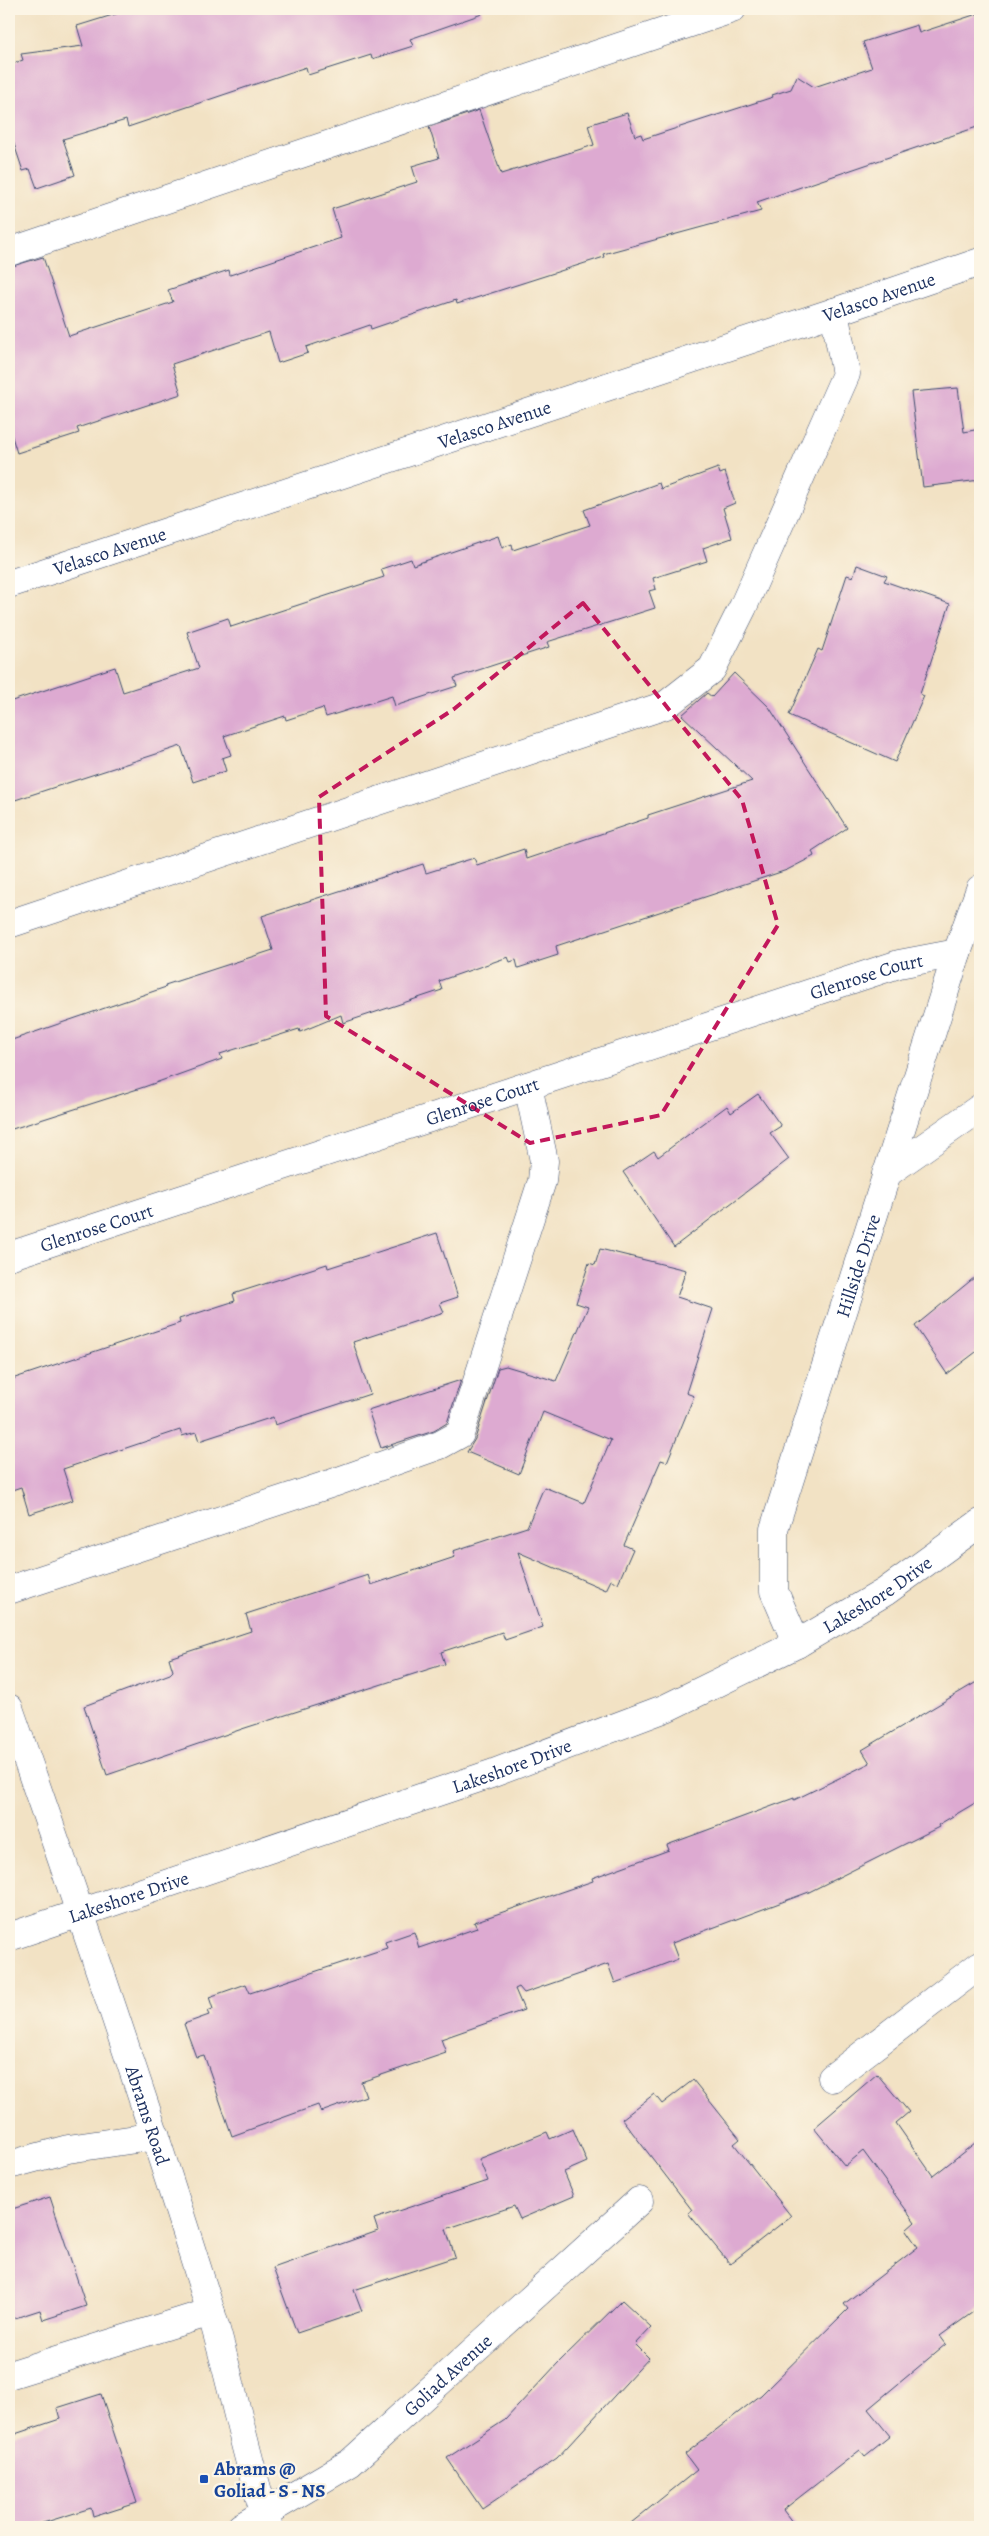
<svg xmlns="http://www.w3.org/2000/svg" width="989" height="2536" font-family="Alegreya,serif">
<rect width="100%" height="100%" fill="#fcf5e5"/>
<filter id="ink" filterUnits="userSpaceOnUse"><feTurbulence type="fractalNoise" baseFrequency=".02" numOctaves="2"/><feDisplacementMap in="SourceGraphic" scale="10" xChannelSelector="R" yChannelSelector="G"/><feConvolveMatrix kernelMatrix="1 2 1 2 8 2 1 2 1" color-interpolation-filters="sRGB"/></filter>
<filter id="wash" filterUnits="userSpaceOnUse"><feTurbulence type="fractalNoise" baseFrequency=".0096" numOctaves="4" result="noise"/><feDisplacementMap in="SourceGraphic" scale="20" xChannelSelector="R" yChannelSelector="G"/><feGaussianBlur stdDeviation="1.12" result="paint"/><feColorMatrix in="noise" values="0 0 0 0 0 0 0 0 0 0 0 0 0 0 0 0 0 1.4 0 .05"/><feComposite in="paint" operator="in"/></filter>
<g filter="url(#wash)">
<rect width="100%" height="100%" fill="#f2e2c4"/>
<g id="blocks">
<!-- building -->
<path fill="#ddaad1" d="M 132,9 L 481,9 L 482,14 L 410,39 L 413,46 L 372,59 L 371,55 L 308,75 L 306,67 L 128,127 L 126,120 L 63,139 L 75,175 L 37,188 L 30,169 L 23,171 L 9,129 L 9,65 L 23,60 L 21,54 L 83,46 L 77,26 Z
M 980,13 L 980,126 L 757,202 L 761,211 L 603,254 L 604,257 L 457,304 L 456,300 L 371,329 L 370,325 L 306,347 L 308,353 L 278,363 L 269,332 L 172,364 L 181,394 L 77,428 L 79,433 L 17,453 L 9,427 L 9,267 L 43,257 L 69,336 L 173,302 L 168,290 L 229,270 L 230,275 L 341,238 L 332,209 L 417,182 L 412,166 L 439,158 L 429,127 L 479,110 L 501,174 L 594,145 L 588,125 L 627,113 L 635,136 L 641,134 L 643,139 L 773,97 L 772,95 L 791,89 L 797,76 L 814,87 L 872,68 L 863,42 L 917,25 L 919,33 Z
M 958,388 L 964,432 L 980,429 L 980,480 L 923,487 L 911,392 Z
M 718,468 L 720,474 L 725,472 L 735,503 L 723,508 L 732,538 L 703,548 L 707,561 L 653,578 L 656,589 L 649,591 L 655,608 L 547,642 L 549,647 L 454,678 L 457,686 L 395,706 L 392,696 L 326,717 L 323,708 L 286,720 L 285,716 L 224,736 L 231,755 L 222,758 L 226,771 L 193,782 L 181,746 L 9,802 L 9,702 L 115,667 L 123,692 L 199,668 L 187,632 L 228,618 L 231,627 L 384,577 L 381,569 L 411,559 L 413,565 L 498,536 L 502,548 L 512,544 L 513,550 L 590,525 L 584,510 L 659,483 L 661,489 Z
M 857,565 L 887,576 L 884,581 L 950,604 L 920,694 L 924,696 L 895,762 L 789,715 L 818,649 L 822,651 L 847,575 L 853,577 Z
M 734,673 L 769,707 L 847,828 L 812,851 L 814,856 L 787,870 L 556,946 L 558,955 L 518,968 L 516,960 L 510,962 L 508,957 L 439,981 L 442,990 L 343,1023 L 341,1015 L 300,1032 L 299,1029 L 220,1054 L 222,1059 L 144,1087 L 9,1130 L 9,1041 L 166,987 L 165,985 L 273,950 L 262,916 L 423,864 L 426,873 L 474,858 L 477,865 L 524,849 L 526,859 L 648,818 L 648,815 L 752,781 L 682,715 L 707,693 L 712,697 Z
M 758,1094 L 781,1126 L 770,1133 L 789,1159 L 674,1247 L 623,1172 L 654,1151 L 658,1157 L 727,1106 L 731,1113 Z
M 437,1233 L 458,1297 L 440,1303 L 444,1312 L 353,1342 L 370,1394 L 275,1425 L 273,1417 L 199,1441 L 196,1432 L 182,1436 L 180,1430 L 63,1469 L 73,1500 L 29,1514 L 21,1487 L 9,1491 L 9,1380 L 180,1323 L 179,1319 L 235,1301 L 233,1294 L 327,1264 L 328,1268 Z
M 600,1249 L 686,1270 L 677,1297 L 713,1309 L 686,1393 L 694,1396 L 667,1462 L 661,1460 L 624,1545 L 633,1549 L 618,1583 L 611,1580 L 606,1590 L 518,1552 L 543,1627 L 505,1640 L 502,1632 L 441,1652 L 445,1664 L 245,1728 L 107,1775 L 84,1706 L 170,1674 L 173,1671 L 169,1658 L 251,1631 L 246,1614 L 368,1575 L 371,1585 L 455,1557 L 453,1551 L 527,1527 L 544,1487 L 584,1503 L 611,1440 L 543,1412 L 519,1474 L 467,1452 L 475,1439 L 498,1368 L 506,1366 L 556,1381 L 588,1307 L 576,1303 L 589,1263 L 595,1265 Z
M 980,1273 L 980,1349 L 947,1374 L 915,1326 Z
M 461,1380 L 447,1423 L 434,1431 L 381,1448 L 368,1410 Z
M 980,1680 L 980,1800 L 938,1825 L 939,1827 L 809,1892 L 672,1943 L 678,1959 L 615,1983 L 608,1964 L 524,1993 L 519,1987 L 515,1989 L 524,2010 L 441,2039 L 446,2053 L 361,2082 L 366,2096 L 321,2112 L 318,2105 L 232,2136 L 204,2055 L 196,2057 L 184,2024 L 209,2015 L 207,2011 L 213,2009 L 209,1997 L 246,1984 L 250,1993 L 387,1948 L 385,1942 L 414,1932 L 419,1948 L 477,1928 L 474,1922 L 593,1881 L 592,1878 L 669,1850 L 667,1845 L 794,1798 L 794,1800 L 870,1763 L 862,1750 Z
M 877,2074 L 909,2112 L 896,2123 L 933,2176 L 980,2139 L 980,2307 L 940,2336 L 946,2344 L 868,2409 L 890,2436 L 865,2456 L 860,2450 L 783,2510 L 796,2527 L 626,2527 L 697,2470 L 685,2454 L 761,2395 L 848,2309 L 844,2304 L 918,2247 L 906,2230 L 915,2222 L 863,2151 L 845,2166 L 814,2128 Z
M 693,2080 L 740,2139 L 734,2144 L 791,2216 L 730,2264 L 688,2213 L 692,2210 L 622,2119 L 654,2094 L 662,2104 Z
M 573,2129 L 587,2162 L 564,2172 L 574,2196 L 520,2219 L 514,2206 L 446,2229 L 455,2257 L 354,2290 L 362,2311 L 297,2333 L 273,2268 L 378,2231 L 374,2219 L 488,2181 L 479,2159 L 547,2132 L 550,2139 Z
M 50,2197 L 86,2306 L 43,2320 L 40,2310 L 9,2320 L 9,2210 Z
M 622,2300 L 651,2327 L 635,2344 L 649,2358 L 557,2458 L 482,2509 L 447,2458 L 505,2420 L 558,2363 Z
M 101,2394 L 137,2503 L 93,2517 L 91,2508 L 30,2527 L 9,2527 L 9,2436 L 60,2419 L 57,2408 Z"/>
</g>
</g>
<g filter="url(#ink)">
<use href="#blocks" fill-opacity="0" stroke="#3b4a6d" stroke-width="1"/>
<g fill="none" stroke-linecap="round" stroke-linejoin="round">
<defs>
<g id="minor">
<path d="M 9,252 L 732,9"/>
<path id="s1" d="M 9,584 L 834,312 L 980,262"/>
<path d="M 9,924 L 666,705 L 712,669 L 743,607 L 846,374 L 834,312"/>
<path d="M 886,1174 L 980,1108"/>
<path id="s2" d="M 9,1256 L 899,964 L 957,953"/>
<path d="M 9,1590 L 333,1483 L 440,1445 L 460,1434 L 542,1181 L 544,1161 L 528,1086"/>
<path id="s3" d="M 797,1644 L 774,1591 L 774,1529 L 957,953 L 980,889"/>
<path id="s4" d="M 9,1937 L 491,1774 L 666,1708 L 797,1644 L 885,1592 L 980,1523"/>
<path d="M 832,2078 L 980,1965"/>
<path d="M 9,2165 L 68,2149 L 156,2136"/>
<path d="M 9,2375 L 211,2312"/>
<path id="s5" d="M 241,2527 L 350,2463 L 639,2201"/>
</g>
<g id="major">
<path id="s6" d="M 9,1708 C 79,1907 147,2106 209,2306 C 232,2379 244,2455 269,2527"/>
</g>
</defs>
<!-- minor casing -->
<use href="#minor" stroke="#3b4a6d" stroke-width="29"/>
<!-- major casing -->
<use href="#major" stroke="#3b4a6d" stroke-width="29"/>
<!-- minor -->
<use href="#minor" stroke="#fff" stroke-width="28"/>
<!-- major -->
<use href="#major" stroke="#fff" stroke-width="28"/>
</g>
</g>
<!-- marked area -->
<path fill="none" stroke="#c2185b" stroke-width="4" stroke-dasharray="10 6" stroke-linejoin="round" d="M 583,603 L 742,800 L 778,925 L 661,1115 L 530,1143 L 326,1016 L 319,797 L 454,709 Z"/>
<!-- markers -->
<rect fill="#1a4fb4" stroke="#fcf5e5" stroke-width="2" x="199" y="2474" width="10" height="10" rx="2.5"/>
<g text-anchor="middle" stroke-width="4.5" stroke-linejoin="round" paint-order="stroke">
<!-- street labels -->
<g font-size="19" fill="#1b2f5e" stroke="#fcf5e5">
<text dy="7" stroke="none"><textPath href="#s1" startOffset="916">Velasco Avenue</textPath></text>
<text dy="7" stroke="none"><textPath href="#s1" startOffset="511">Velasco Avenue</textPath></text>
<text dy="7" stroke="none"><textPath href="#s1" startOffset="106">Velasco Avenue</textPath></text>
<text dy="7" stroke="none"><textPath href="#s2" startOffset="902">Glenrose Court</textPath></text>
<text dy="7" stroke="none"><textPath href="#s2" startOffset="498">Glenrose Court</textPath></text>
<text dy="7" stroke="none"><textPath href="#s2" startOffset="92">Glenrose Court</textPath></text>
<text dy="7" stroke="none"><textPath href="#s3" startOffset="396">Hillside Drive</textPath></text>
<text dy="7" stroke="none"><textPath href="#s4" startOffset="936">Lakeshore Drive</textPath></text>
<text dy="7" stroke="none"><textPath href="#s4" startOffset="531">Lakeshore Drive</textPath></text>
<text dy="7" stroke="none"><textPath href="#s4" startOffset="126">Lakeshore Drive</textPath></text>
<text dy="7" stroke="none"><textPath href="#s6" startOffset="430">Abrams Road</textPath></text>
<text dy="7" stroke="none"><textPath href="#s5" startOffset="258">Goliad Avenue</textPath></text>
</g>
<!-- transit labels -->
<g font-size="19" font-weight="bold" fill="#164399" stroke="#fcf5e5" text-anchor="start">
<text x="214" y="2475">Abrams @<tspan x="214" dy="22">Goliad - S - NS</tspan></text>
</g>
</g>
<!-- margin -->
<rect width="989" height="2536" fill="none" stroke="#fcf5e5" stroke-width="30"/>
</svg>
